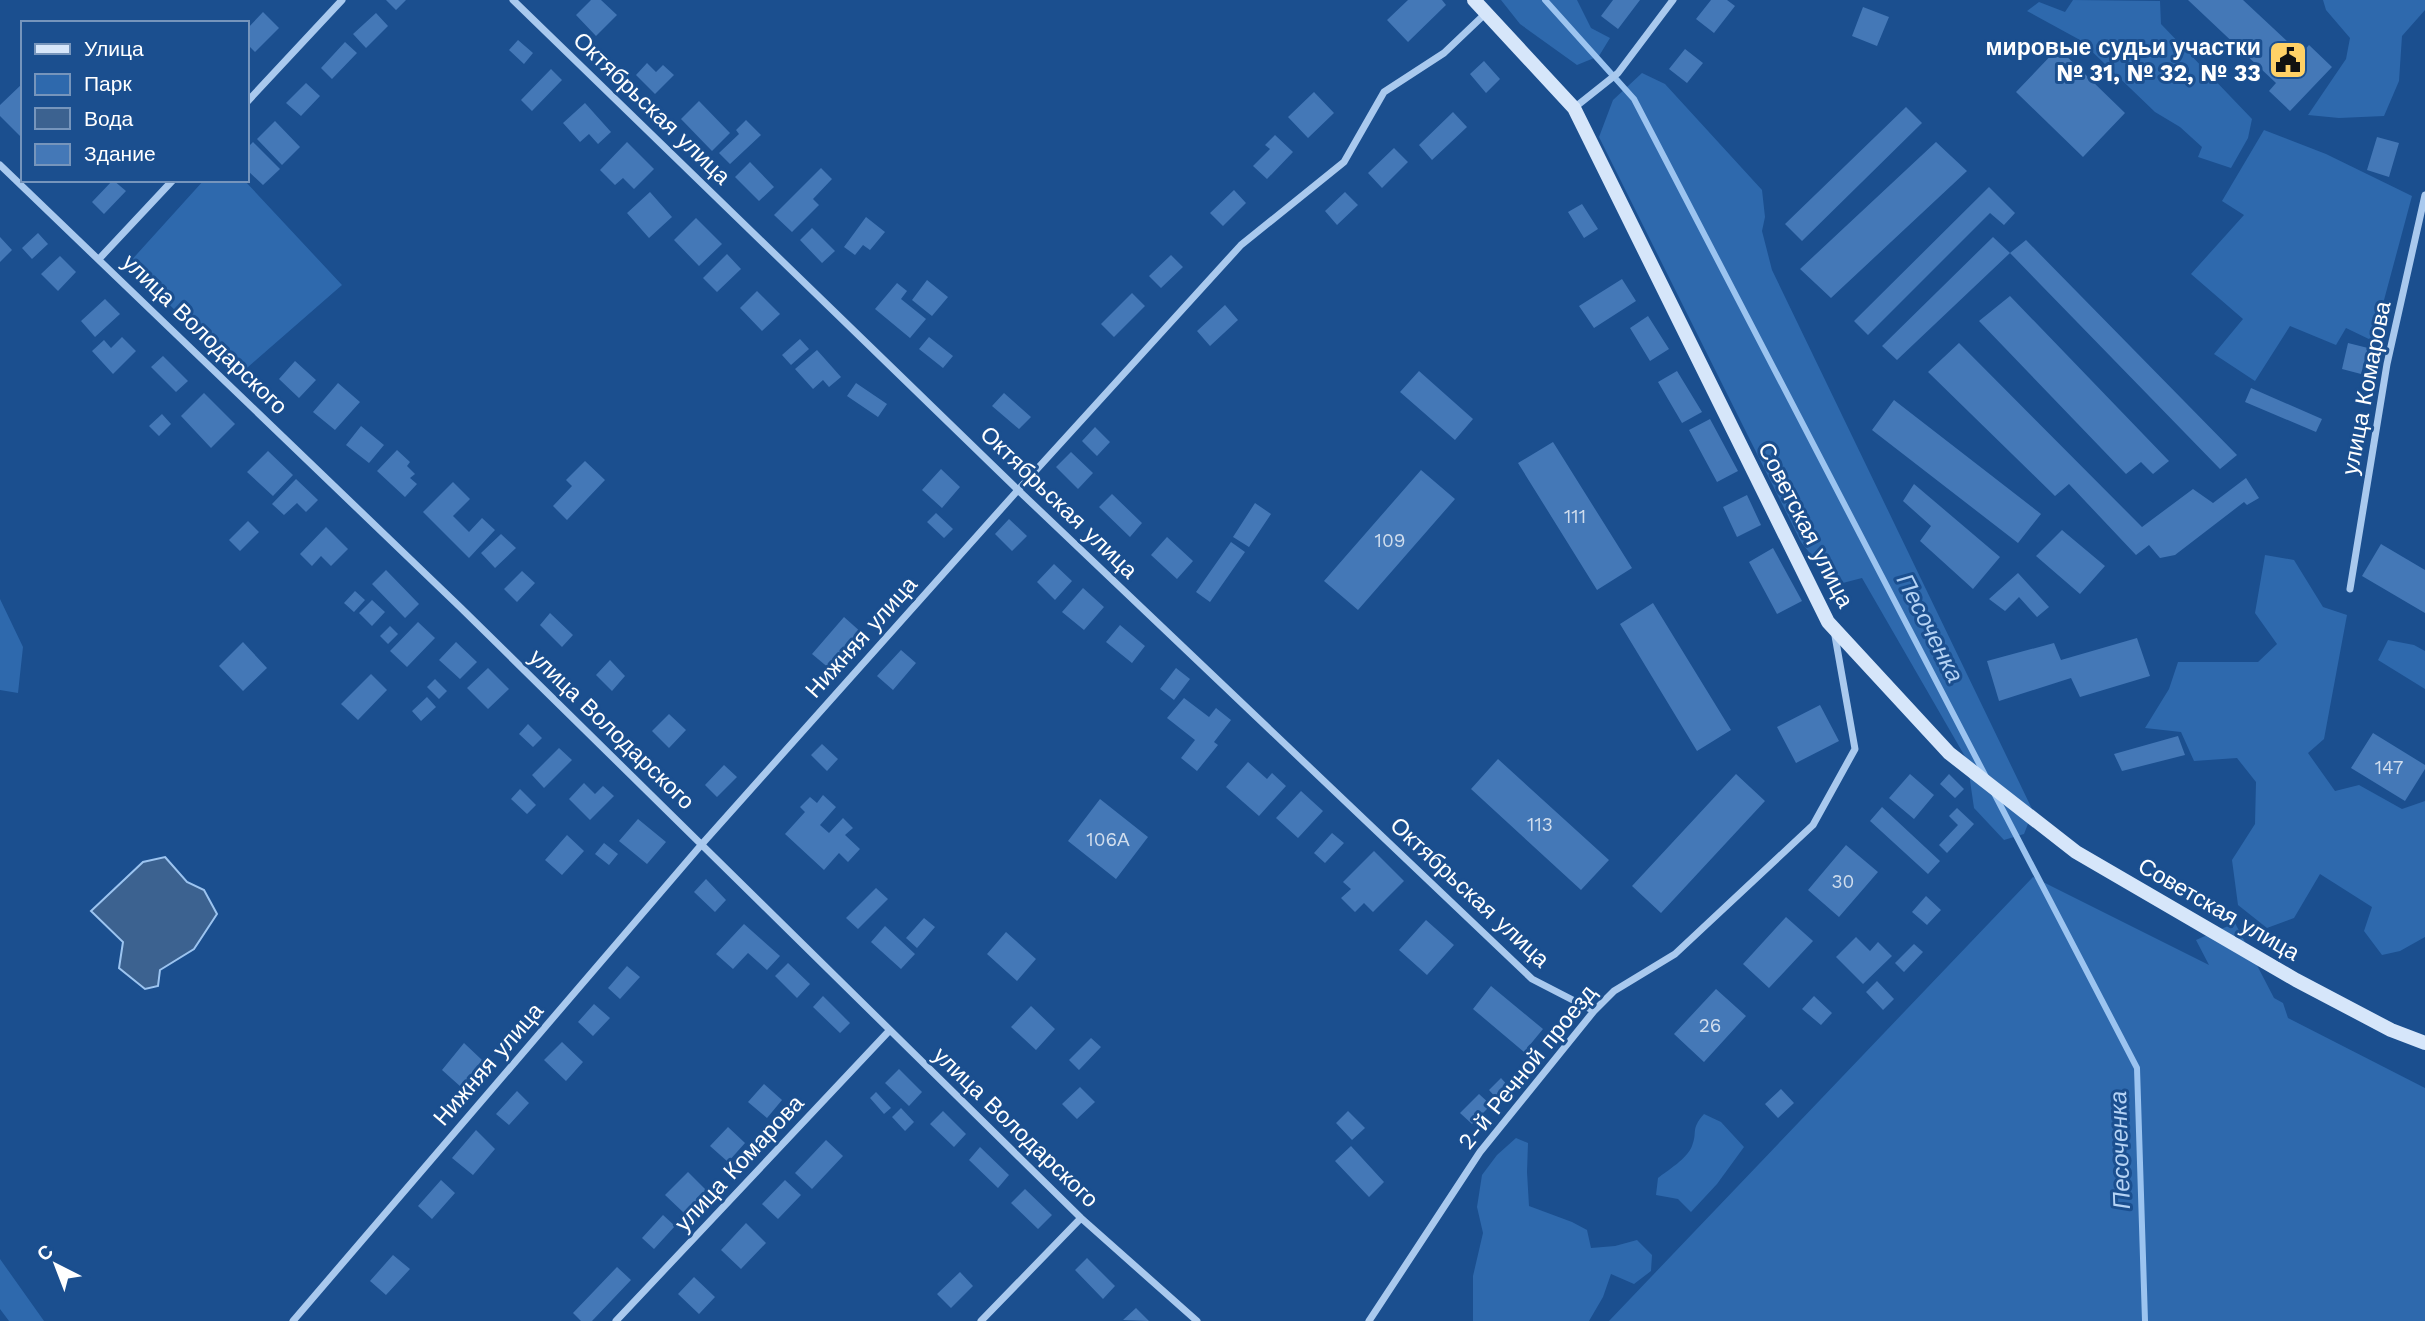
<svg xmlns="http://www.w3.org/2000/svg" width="2425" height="1321" font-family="'Work Sans',sans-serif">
<rect width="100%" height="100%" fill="#1b4f8f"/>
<!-- green -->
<path fill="#2e69ad" d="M 1501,0 L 1577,0 L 1591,28 L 1610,38 L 1599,56 L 1577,65 L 1520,24 Z
M 2073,0 L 2160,1 L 2161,24 L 2252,119 L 2248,138 L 2231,168 L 2198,157 L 2202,147 L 2180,127 L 2155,112 L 2080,40 L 2027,11 L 2039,2 L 2065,12 Z
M 2323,0 L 2425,0 L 2425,10 L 2402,36 L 2399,81 L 2384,116 L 2339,118 L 2308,115 L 2346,59 L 2350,38 L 2326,10 Z
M 1642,73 L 1665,84 L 1762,190 L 1765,217 L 1762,231 L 1772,270 L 2033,811 L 2024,834 L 2004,840 L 1974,808 L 1967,760 L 1862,578 L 1835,585 L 1801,542 L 1599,137 L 1613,100 Z
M 2264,130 L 2326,154 L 2412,196 L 2373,341 L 2346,328 L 2336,345 L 2290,326 L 2255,381 L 2214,354 L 2243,319 L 2191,274 L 2244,215 L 2222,201 Z
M 204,180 L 244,180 L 342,285 L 240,374 L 128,264 Z
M 2265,555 L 2294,560 L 2323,607 L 2347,615 L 2324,739 L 2308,753 L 2335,791 L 2359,785 L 2402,809 L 2425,801 L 2425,937 L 2400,951 L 2382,955 L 2364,931 L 2372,907 L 2320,874 L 2294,918 L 2267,928 L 2238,905 L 2232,860 L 2255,824 L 2256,782 L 2237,758 L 2194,761 L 2181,732 L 2145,728 L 2169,689 L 2178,662 L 2258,662 L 2277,644 L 2255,613 Z
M 0,599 L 23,647 L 18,693 L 0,690 Z
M 2388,640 L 2414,645 L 2425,651 L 2425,689 L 2378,660 Z
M 2033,877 L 2209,965 L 2196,940 L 2235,923 L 2274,998 L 2283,1003 L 2288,1018 L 2425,1088 L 2425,1321 L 1609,1321 Z
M 1704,1114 L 1721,1122 L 1744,1147 L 1717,1184 L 1691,1212 L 1678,1199 L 1656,1195 L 1658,1178 C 1668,1170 1687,1159 1692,1146 C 1698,1131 1690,1130 1704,1114 Z
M 1516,1138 L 1528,1143 L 1527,1172 L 1529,1206 L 1572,1222 L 1587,1230 L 1591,1248 L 1615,1246 L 1637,1240 L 1652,1255 L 1651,1271 L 1634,1284 L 1611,1274 L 1603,1297 L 1589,1321 L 1473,1321 L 1473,1276 L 1483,1233 L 1477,1207 L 1482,1175 L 1497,1155 Z
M 0,1259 L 44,1321 L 9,1321 L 0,1309 Z"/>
<!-- water -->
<path fill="#3c6290" stroke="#9cc4f0" stroke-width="2" d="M 165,857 L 187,882 L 204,890 L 217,914 L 194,949 L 160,970 L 158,986 L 145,989 L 119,968 L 123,942 L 91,911 L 143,862 Z"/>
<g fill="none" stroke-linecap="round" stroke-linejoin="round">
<!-- stream -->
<path stroke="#9cc4f0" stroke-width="6" d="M 1545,0 L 1634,99 L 1986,777
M 1994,793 L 2137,1068 L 2145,1321"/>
</g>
<!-- building -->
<path fill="#4478b7" d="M 386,0 L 406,0 L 396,10 Z
M 591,0 L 601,0 L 617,15 L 596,36 L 576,15 Z
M 1408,0 L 1442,0 L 1446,5 L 1408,42 L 1387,20 Z
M 1613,0 L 1640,0 L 1618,29 L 1601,16 Z
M 1711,0 L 1727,0 L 1735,6 L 1714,33 L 1696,19 Z
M 2188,0 L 2243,0 L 2301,54 L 2309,45 L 2332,67 L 2290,111 L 2269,91 L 2276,83 Z
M 1863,7 L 1889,17 L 1877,46 L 1852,36 Z
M 263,12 L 279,28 L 255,52 L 247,44 L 247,29 Z
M 376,13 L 388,26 L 366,48 L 353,34 Z
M 518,40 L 533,53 L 524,64 L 509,50 Z
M 345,42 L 357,53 L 332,79 L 321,68 Z
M 2058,48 L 2125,113 L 2083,157 L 2016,92 Z
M 1685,49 L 1703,63 L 1687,83 L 1669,69 Z
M 1484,61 L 1500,79 L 1486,93 L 1470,74 Z
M 647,63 L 656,72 L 663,65 L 674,75 L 655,94 L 636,75 Z
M 551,69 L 562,80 L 532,111 L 521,100 Z
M 306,83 L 320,96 L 301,116 L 286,103 Z
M 22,84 L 23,85 L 23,139 L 0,116 L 0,105 Z
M 1314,92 L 1334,113 L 1308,138 L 1288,117 Z
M 699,101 L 730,133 L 712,151 L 681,119 Z
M 585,103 L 611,132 L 598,144 L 589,134 L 580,142 L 563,123 Z
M 1906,107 L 1922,123 L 1802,241 L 1785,224 Z
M 1453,112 L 1467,127 L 1432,160 L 1419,145 Z
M 746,120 L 761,135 L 730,164 L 719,153 L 739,134 L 736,130 Z
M 275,121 L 300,147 L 282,165 L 257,139 Z
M 1275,135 L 1293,152 L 1267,179 L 1253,166 L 1270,149 L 1265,145 Z
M 2377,137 L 2399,143 L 2389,177 L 2367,170 Z
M 253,142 L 280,169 L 263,185 L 247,170 L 247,148 Z
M 627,142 L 654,169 L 634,189 L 623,178 L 615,185 L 600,170 Z
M 1936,142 L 1967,171 L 1831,298 L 1800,269 Z
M 1394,148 L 1408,162 L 1382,188 L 1368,173 Z
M 750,162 L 774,187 L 759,201 L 735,177 Z
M 821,168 L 832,179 L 813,199 L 819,205 L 792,232 L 774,215 Z
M 113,180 L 126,191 L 104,214 L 92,202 Z
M 1989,187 L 2015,213 L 2004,225 L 1990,213 L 1868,335 L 1854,321 Z
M 1234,190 L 1246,203 L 1223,226 L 1210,213 Z
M 650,192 L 672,217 L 649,238 L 627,213 Z
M 1345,192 L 1358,205 L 1337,225 L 1325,211 Z
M 1582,204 L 1598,229 L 1584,238 L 1568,212 Z
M 866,217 L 885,232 L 870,250 L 863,245 L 855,255 L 844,247 Z
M 696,218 L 722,244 L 699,266 L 674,240 Z
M 812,228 L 835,251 L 822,263 L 800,240 Z
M 38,233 L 48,244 L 32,259 L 22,248 Z
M 0,237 L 12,250 L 0,262 Z
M 1993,237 L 2010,253 L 2026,240 L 2237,455 L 2220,469 L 2010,253 L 1897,360 L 1882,346 Z
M 727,254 L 741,269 L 717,292 L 703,278 Z
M 1171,255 L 1183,267 L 1161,288 L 1149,276 Z
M 60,256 L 76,272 L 58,291 L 41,274 Z
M 1622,279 L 1636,301 L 1594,328 L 1579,306 Z
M 927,280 L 948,297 L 932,316 L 912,300 Z
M 897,283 L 907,291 L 901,299 L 926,319 L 910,338 L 875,309 Z
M 757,291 L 780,314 L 762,331 L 740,308 Z
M 1132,293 L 1145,306 L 1114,337 L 1101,324 Z
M 2010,296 L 2169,461 L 2153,474 L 2141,462 L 2126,474 L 1979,321 Z
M 105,299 L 120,314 L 95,337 L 81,321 Z
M 1225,305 L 1238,320 L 1210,346 L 1197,331 Z
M 1648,316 L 1669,349 L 1650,361 L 1630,328 Z
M 122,337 L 136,351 L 113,374 L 92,351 L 104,340 L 111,348 Z
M 929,337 L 953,356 L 943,368 L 919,349 Z
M 800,339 L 809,349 L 791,365 L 782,355 Z
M 1959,343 L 2142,527 L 2193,489 L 2213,503 L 2246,478 L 2259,498 L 2247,505 L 2244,502 L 2175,555 L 2160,558 L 2149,545 L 2136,555 L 2069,484 L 2055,496 L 1928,372 Z
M 2348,343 L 2368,348 L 2361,374 L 2342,369 Z
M 817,350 L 841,377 L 829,387 L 823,380 L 813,389 L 795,369 Z
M 163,356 L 188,381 L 176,392 L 151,367 Z
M 295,361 L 316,380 L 299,398 L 279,379 Z
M 1419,371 L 1473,419 L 1455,440 L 1400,392 Z
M 1677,371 L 1702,412 L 1682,423 L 1658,382 Z
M 338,383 L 360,402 L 335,430 L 313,412 Z
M 856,383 L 887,404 L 878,417 L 847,396 Z
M 2251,388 L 2322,419 L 2316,432 L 2245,402 Z
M 204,393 L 235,424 L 211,448 L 181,416 Z
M 1004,393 L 1031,417 L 1019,429 L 992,406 Z
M 1894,400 L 2041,514 L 2018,543 L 1872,430 Z
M 162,414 L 171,424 L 159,436 L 149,426 Z
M 1710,419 L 1738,471 L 1717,482 L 1689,430 Z
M 361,426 L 384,445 L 369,463 L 346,445 Z
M 1095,427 L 1110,442 L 1097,456 L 1082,441 Z
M 1553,442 L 1632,568 L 1597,590 L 1518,463 Z
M 397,450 L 410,462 L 407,466 L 415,474 L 410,478 L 417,484 L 405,497 L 377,471 Z
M 268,451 L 293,475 L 273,496 L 247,472 Z
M 1071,452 L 1093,473 L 1078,489 L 1056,467 Z
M 585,461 L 605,480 L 567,520 L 553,506 L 572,486 L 566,480 Z
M 941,469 L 960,487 L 942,508 L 922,490 Z
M 1421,470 L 1455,499 L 1358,610 L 1324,581 Z
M 296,479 L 318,500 L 306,512 L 297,503 L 284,515 L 272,504 Z
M 453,482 L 470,499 L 453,516 L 469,532 L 482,518 L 495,530 L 469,558 L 423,512 Z
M 1914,484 L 2000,557 L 1973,589 L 1920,541 L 1931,526 L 1903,501 Z
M 1112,494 L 1142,523 L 1130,537 L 1099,507 Z
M 1747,495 L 1761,525 L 1737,537 L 1723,507 Z
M 1255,503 L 1271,514 L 1249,547 L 1233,537 Z
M 936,513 L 953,529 L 944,538 L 927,522 Z
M 1009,519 L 1027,536 L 1012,551 L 995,534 Z
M 248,521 L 259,532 L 240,551 L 229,540 Z
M 326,527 L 348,549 L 331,566 L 321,556 L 312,566 L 300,554 Z
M 2062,530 L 2105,566 L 2080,594 L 2036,556 Z
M 501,534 L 516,548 L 495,568 L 481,553 Z
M 1167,537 L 1193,561 L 1177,579 L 1151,555 Z
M 1231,542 L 1245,552 L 1210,602 L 1196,592 Z
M 2381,544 L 2425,570 L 2425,613 L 2362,576 Z
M 1773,548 L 1802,601 L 1777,614 L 1749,562 Z
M 1054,564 L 1072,581 L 1055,600 L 1037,582 Z
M 386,570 L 419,604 L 405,618 L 372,584 Z
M 522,571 L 535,583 L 517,602 L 504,589 Z
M 2018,573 L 2049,607 L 2037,617 L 2019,597 L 2005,611 L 1989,599 Z
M 1083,588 L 1104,607 L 1084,630 L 1062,612 Z
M 355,591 L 365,600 L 354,612 L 344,603 Z
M 372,600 L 385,612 L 372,626 L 359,613 Z
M 1653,603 L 1731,730 L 1697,751 L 1620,624 Z
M 550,613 L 573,635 L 562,647 L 540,625 Z
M 844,617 L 862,633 L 830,669 L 812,654 Z
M 418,622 L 435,638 L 407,667 L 390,651 Z
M 1120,625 L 1145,646 L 1132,663 L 1106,642 Z
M 390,626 L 398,634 L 388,644 L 380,636 Z
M 2137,638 L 2150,676 L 2080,697 L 2071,678 L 1999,701 L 1987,661 L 2054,643 L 2061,660 Z
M 243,642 L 267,668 L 243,691 L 219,666 Z
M 456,642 L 477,662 L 460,679 L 439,660 Z
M 901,650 L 916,663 L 893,690 L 877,676 Z
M 610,660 L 625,676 L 612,691 L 596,675 Z
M 488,668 L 509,689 L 488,709 L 467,688 Z
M 1176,668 L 1190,679 L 1174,700 L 1160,689 Z
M 371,674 L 387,690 L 358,720 L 341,704 Z
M 435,679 L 447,691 L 439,699 L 427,687 Z
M 427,697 L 436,707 L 421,721 L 412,711 Z
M 1184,698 L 1209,717 L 1216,708 L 1231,720 L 1214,742 L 1218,745 L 1197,771 L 1181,758 L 1195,740 L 1167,718 Z
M 1820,705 L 1839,741 L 1796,763 L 1777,727 Z
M 669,714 L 686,730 L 669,748 L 652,731 Z
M 528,724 L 542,738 L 533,747 L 519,734 Z
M 2373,733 L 2425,765 L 2425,769 L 2405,801 L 2351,768 Z
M 2178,736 L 2185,755 L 2122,771 L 2114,754 Z
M 822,744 L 838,759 L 827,771 L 811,755 Z
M 559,748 L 572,760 L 544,788 L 532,775 Z
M 1498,759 L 1609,860 L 1581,890 L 1471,789 Z
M 1248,762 L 1267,779 L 1272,773 L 1286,786 L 1259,816 L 1226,787 Z
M 724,765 L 737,777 L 717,797 L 705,785 Z
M 1736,774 L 1765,801 L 1661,913 L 1632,886 Z
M 1910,774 L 1934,795 L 1914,819 L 1889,798 Z
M 1949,774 L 1964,789 L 1955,798 L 1940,784 Z
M 584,783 L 595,794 L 603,786 L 614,796 L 590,820 L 569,799 Z
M 520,789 L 536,805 L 527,814 L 511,799 Z
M 1301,791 L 1323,811 L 1298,838 L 1276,818 Z
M 823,795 L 836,807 L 820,825 L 829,833 L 843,818 L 853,828 L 845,835 L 860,849 L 848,862 L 839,853 L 824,870 L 785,834 L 805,812 L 800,807 L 810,797 L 817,803 Z
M 1100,799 L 1148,837 L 1116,879 L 1068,841 Z
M 1882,807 L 1940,861 L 1928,874 L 1870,821 Z
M 1957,808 L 1974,824 L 1947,853 L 1939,845 L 1958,825 L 1949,816 Z
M 638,819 L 666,842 L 647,864 L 619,841 Z
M 1332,833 L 1344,843 L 1325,863 L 1314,853 Z
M 567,835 L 584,851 L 562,875 L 545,860 Z
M 604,843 L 618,854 L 609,865 L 595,854 Z
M 1846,845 L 1878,872 L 1839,917 L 1808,890 Z
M 1374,851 L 1404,881 L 1373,912 L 1364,903 L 1355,912 L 1341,898 L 1351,889 L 1343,882 Z
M 706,879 L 726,900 L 715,912 L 694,892 Z
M 876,888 L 888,899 L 858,929 L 846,918 Z
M 1926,896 L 1941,910 L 1927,925 L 1912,912 Z
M 1786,917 L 1813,941 L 1769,988 L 1743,964 Z
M 924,918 L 935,927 L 917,948 L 906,938 Z
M 1426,920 L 1454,945 L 1427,975 L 1399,950 Z
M 744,924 L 780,956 L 767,970 L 748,953 L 733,969 L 716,954 Z
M 885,926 L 915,954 L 901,969 L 871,942 Z
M 1006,932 L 1036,959 L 1017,981 L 987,954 Z
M 1856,937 L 1870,951 L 1878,942 L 1892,956 L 1863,984 L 1836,957 Z
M 1914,944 L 1923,952 L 1904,972 L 1895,963 Z
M 788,963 L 810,984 L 797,998 L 775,976 Z
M 627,966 L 640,977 L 620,999 L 608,988 Z
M 1877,981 L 1894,999 L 1883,1010 L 1866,992 Z
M 1491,986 L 1543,1029 L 1524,1052 L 1473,1009 Z
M 1716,989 L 1746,1016 L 1704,1062 L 1674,1034 Z
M 823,996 L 850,1023 L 840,1033 L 813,1007 Z
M 1814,996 L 1832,1013 L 1821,1025 L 1802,1009 Z
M 594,1004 L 610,1018 L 593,1036 L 578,1022 Z
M 1031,1006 L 1055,1029 L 1036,1050 L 1011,1027 Z
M 1091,1038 L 1101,1047 L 1079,1070 L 1069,1060 Z
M 562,1042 L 583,1062 L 566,1081 L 544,1060 Z
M 464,1043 L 482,1060 L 461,1087 L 442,1070 Z
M 899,1069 L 922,1092 L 909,1106 L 885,1083 Z
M 1501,1078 L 1510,1088 L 1498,1100 L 1489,1090 Z
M 764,1084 L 782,1100 L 767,1118 L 748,1102 Z
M 1080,1087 L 1095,1102 L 1077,1119 L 1062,1104 Z
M 1781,1089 L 1794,1103 L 1778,1118 L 1765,1104 Z
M 517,1091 L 529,1103 L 509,1125 L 496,1114 Z
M 876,1092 L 891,1108 L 884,1114 L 870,1098 Z
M 1479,1094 L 1491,1105 L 1472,1124 L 1460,1113 Z
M 901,1108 L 914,1122 L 905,1131 L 892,1117 Z
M 943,1111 L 966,1134 L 954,1147 L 930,1124 Z
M 1348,1111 L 1365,1128 L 1352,1140 L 1336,1123 Z
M 728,1127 L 745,1143 L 728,1162 L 710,1146 Z
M 476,1130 L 495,1149 L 473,1175 L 452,1158 Z
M 826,1140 L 843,1156 L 812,1189 L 795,1173 Z
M 1351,1146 L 1384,1182 L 1369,1197 L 1335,1161 Z
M 980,1147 L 1009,1175 L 998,1188 L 969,1160 Z
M 688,1172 L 706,1190 L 684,1213 L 665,1195 Z
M 441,1180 L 455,1193 L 432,1219 L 418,1206 Z
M 785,1180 L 801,1195 L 778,1219 L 762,1204 Z
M 1025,1189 L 1052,1215 L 1038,1229 L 1011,1203 Z
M 663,1215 L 675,1226 L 654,1249 L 642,1238 Z
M 746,1223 L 766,1243 L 741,1269 L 721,1250 Z
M 393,1255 L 410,1269 L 386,1295 L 370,1281 Z
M 1087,1258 L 1115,1286 L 1103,1299 L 1075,1270 Z
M 617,1267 L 631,1280 L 592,1321 L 581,1321 L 573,1313 Z
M 960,1272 L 973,1286 L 951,1308 L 937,1294 Z
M 694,1277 L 715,1297 L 699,1314 L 678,1294 Z
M 1136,1308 L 1149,1321 L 1123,1320 Z"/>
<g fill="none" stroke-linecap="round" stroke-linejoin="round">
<!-- street -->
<path stroke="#a9c9ee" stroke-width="7" d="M 513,0 L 1018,490 L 1532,979 L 1594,1011
M 247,102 L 342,0
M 1574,108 L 1618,73 L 1673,0
M 0,165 L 461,608 L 1081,1218 L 1197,1321
M 99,259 L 173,180
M 2350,589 L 2387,364 L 2425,195
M 293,1321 L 702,844 L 1018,490 L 1241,245 L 1344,162 L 1384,92 L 1444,53 L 1486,13
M 616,1321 L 889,1031
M 981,1321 L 1081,1218
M 1369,1321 L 1480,1152 L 1594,1011 L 1614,991 L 1675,954 L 1813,825 L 1855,749 L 1835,636"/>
<!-- secondary -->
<path stroke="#d6e6fa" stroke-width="14" d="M 1474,0 L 1574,108 L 1828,622 L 1949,753 L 2076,852 L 2296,980 L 2391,1030 L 2425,1043"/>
</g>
<!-- icons -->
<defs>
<symbol id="civic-square" viewBox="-11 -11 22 22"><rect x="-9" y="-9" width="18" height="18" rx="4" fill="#ffd166" stroke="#1b4f8f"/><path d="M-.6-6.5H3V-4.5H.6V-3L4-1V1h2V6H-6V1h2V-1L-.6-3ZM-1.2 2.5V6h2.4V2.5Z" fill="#111"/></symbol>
</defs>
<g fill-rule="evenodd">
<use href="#civic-square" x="2266" y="38" width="44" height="44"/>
</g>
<g text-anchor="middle" stroke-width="6" stroke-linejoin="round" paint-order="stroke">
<!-- number labels -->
<g font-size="19" fill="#d0dded">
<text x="1575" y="523">111</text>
<text x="1390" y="547">109</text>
<text x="2389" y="774">147</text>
<text x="1540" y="831">113</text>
<text x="1108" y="846">106А</text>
<text x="1843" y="888">30</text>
<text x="1710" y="1032">26</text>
</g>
<!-- poi labels -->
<g font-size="23" font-weight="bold" fill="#fff" stroke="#1b4f8f" text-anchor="end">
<text x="2261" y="55">мировые судьи участки<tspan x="2261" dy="26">№ 31, № 32, № 33</tspan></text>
</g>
<!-- street labels -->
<g font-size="23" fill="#fff" stroke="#1b4f8f">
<text transform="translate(652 108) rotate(44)" y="8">Октябрьская улица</text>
<text transform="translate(205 334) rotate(44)" y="8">улица Володарского</text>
<text transform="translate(2366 388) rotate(-79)" y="8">улица Комарова</text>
<text transform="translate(1059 502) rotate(44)" y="8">Октябрьская улица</text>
<text transform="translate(1806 525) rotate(63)" y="8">Советская улица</text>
<text transform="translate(861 637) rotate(-48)" y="8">Нижняя улица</text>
<text transform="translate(612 729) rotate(44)" y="8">улица Володарского</text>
<text transform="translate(1470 892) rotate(43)" y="8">Октябрьская улица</text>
<text transform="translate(2219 909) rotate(30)" y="8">Советская улица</text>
<text transform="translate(488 1064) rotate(-49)" y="8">Нижняя улица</text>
<text transform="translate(1527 1067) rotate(-51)" y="8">2-й Речной проезд</text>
<text transform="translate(1016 1127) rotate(44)" y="8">улица Володарского</text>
<text transform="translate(739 1163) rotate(-47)" y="8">улица Комарова</text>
</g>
<!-- water labels -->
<g font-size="24" font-style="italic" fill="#b5d3f5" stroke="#1b4f8f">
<text transform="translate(1930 628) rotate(63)" y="8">Песоченка</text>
<text transform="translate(2120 1150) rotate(-92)" y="8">Песоченка</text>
</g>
</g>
<!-- legend -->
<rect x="21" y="21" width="228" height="161" fill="#1b4f8f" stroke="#7695bc" stroke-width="2"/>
<rect x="35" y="44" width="35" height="10" fill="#d6e6fa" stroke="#7695bc" stroke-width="2"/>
<text x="84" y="56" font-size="21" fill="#ffffff">Улица</text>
<rect x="35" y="74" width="35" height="21" fill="#2e69ad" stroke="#7695bc" stroke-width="2"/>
<text x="84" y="91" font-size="21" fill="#ffffff">Парк</text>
<rect x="35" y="108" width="35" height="21" fill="#3c6290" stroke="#7695bc" stroke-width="2"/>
<text x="84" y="126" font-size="21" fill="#ffffff">Вода</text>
<rect x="35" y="144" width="35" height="21" fill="#4478b7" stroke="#7695bc" stroke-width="2"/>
<text x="84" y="161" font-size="21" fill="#ffffff">Здание</text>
<!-- north arrow -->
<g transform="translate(56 1265) rotate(318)" stroke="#1b4f8f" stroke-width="5" paint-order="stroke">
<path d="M0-5L12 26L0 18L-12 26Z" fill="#ffffff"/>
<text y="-10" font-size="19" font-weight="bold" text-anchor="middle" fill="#ffffff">С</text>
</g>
</svg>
